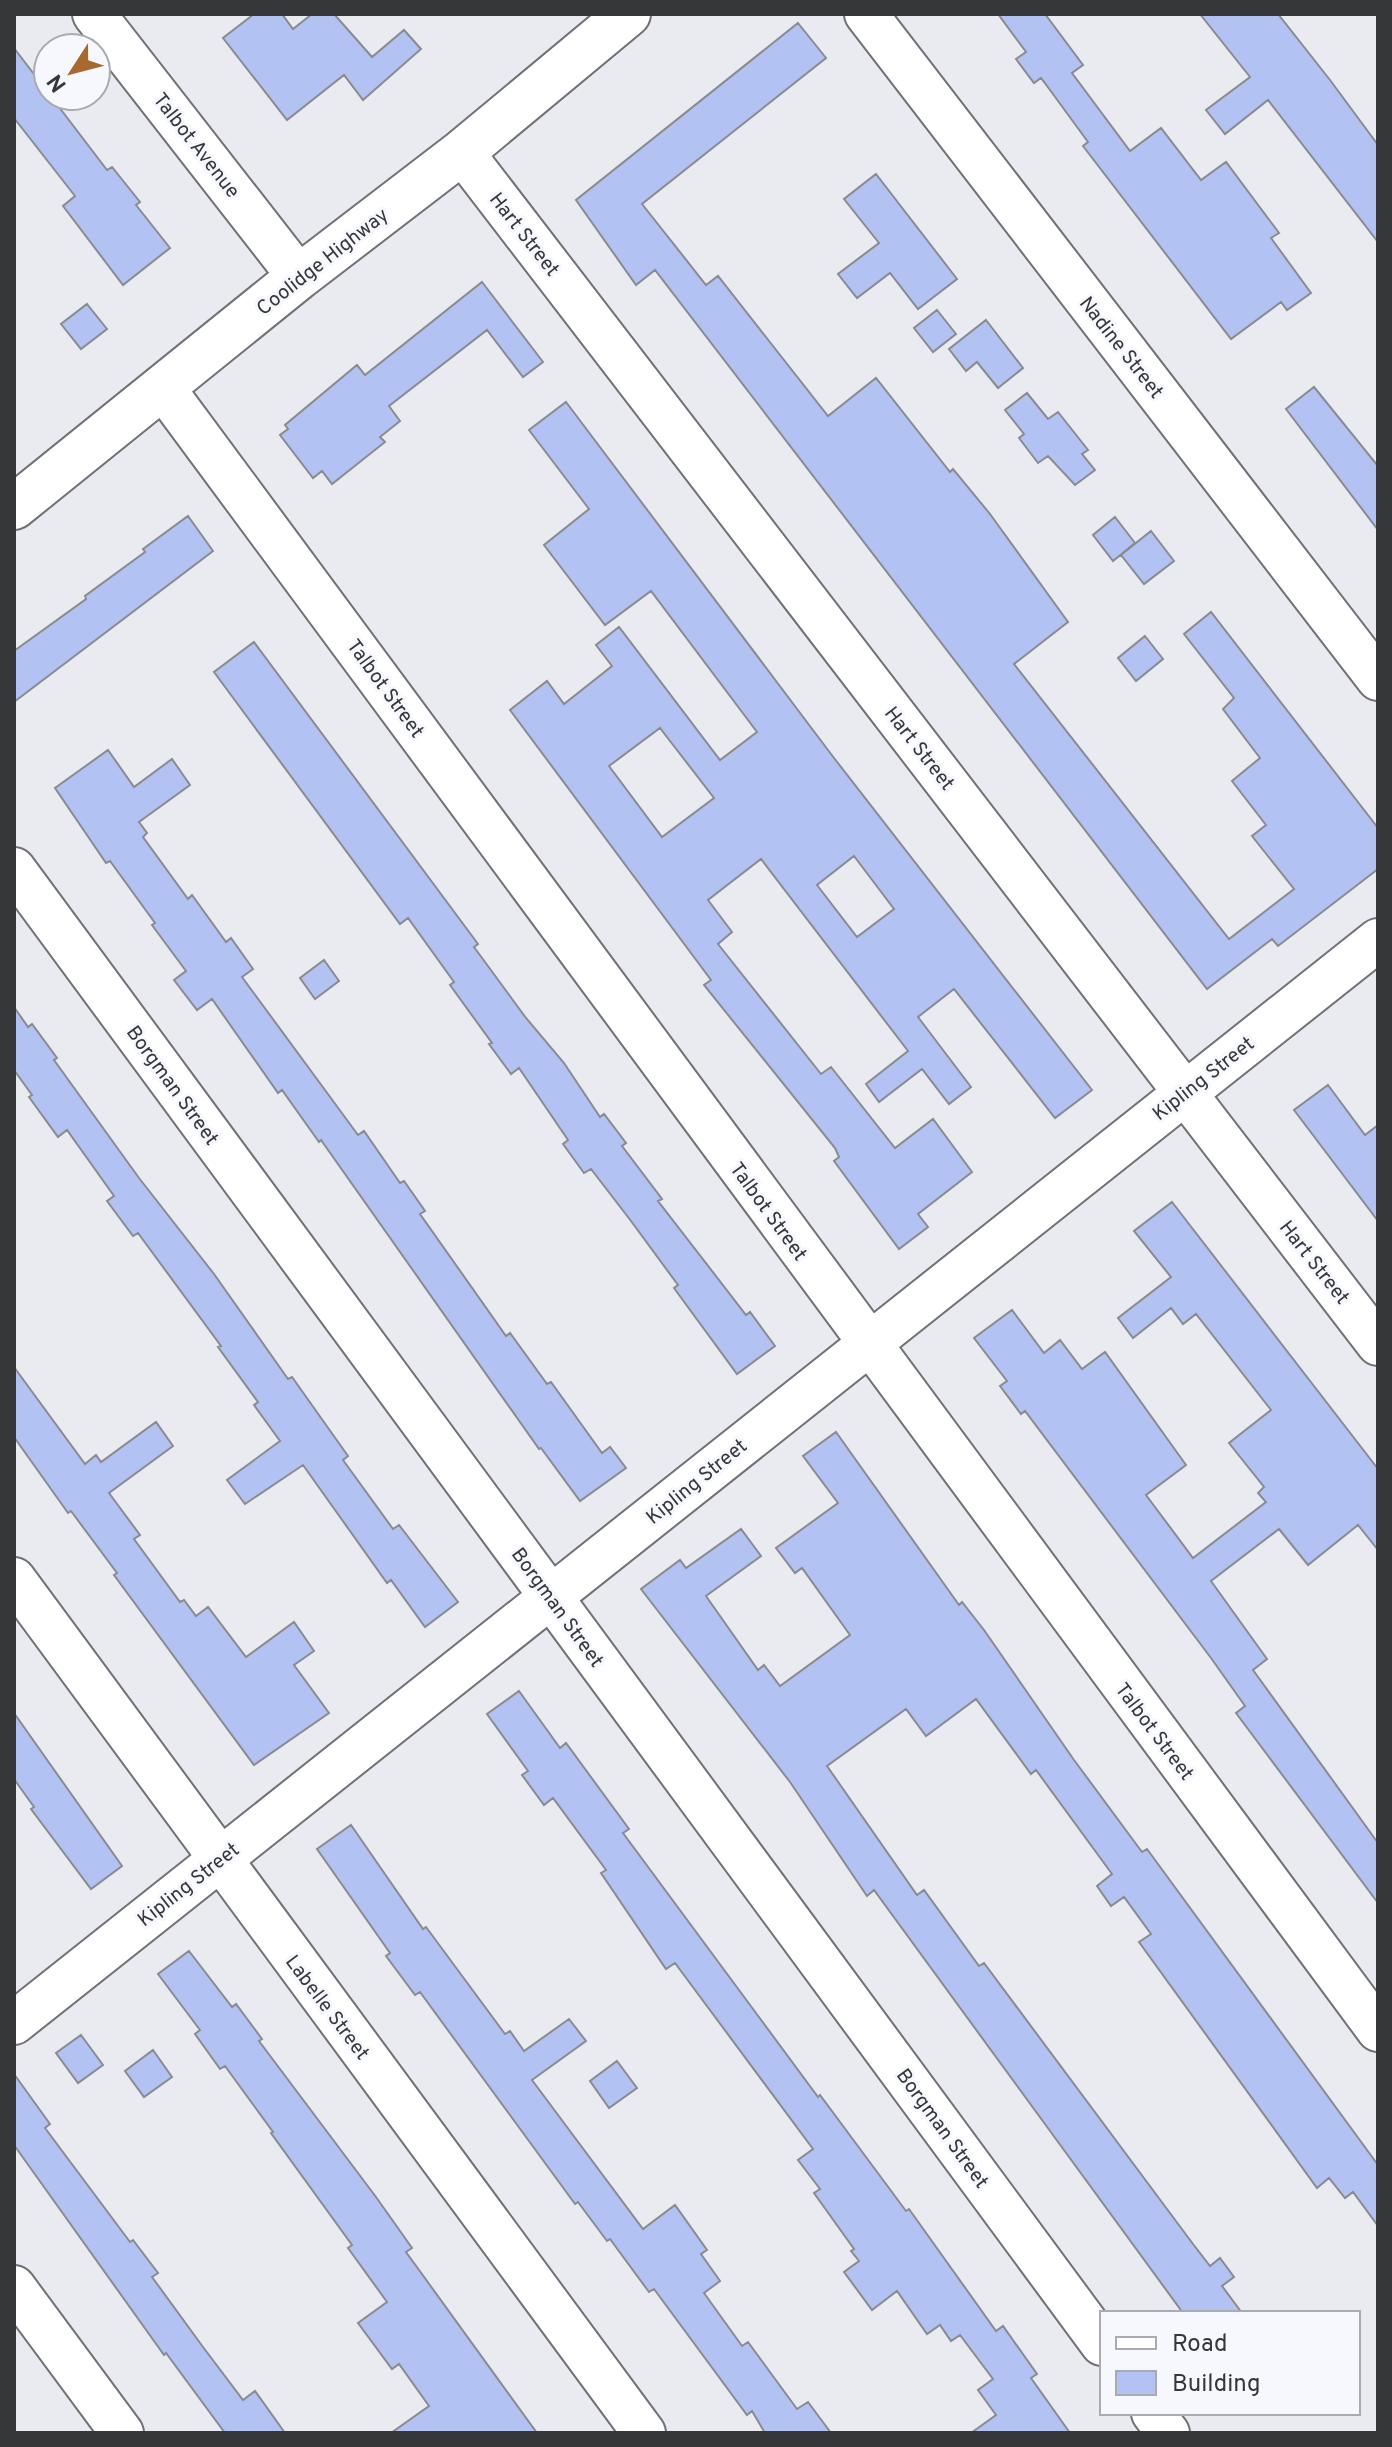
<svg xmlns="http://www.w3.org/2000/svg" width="1392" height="2447" font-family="Overpass,sans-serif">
<rect width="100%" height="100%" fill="#e9ebf0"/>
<!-- building -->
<path fill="#b2c2f3" stroke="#8a8b91" stroke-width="2" fill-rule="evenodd" d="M 254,14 L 282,14 L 293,29 L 312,14 L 334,14 L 372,57 L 404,30 L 421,49 L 363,100 L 344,75 L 287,120 L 223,38 Z
M 998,14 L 1045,14 L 1083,65 L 1072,73 L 1130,151 L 1161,128 L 1201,180 L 1226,162 L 1279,233 L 1271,238 L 1311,293 L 1287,310 L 1281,302 L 1231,339 L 1083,146 L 1088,142 L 1050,90 L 1041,78 L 1034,83 L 1016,59 L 1026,52 Z
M 1200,14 L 1278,14 L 1330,80 L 1378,145 L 1378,242 L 1268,100 L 1225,134 L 1206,110 L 1250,77 Z
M 798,23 L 826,58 L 642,204 L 706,285 L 718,276 L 828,416 L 876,378 L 950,472 L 953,469 L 990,514 L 1068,622 L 1014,664 L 1229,939 L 1294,889 L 1252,836 L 1266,825 L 1232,781 L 1260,758 L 1223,709 L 1234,698 L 1184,634 L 1211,612 L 1378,828 L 1378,869 L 1278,946 L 1272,939 L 1207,989 L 655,270 L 636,285 L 576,200 Z
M 14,48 L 107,170 L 112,167 L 140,202 L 136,205 L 170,248 L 123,285 L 63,206 L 75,196 L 14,118 Z
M 876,174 L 957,279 L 918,309 L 890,273 L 857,298 L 838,274 L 879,243 L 844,199 Z
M 482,282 L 543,362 L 523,377 L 487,330 L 389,406 L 400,421 L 380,437 L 385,442 L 332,484 L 322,471 L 313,478 L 280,435 L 288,429 L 285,425 L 357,365 L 365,375 Z
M 87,304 L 107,329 L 81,349 L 61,324 Z
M 937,310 L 956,334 L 933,352 L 914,328 Z
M 986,320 L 1023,368 L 998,388 L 977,362 L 966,371 L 949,349 Z
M 1314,387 L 1378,466 L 1378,530 L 1286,409 Z
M 1027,393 L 1048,419 L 1058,412 L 1088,450 L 1082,454 L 1095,470 L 1075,485 L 1048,456 L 1038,463 L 1019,438 L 1024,434 L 1005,410 Z
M 566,402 L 834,758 L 1092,1090 L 1055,1118 L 954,989 L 918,1017 L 971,1087 L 949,1104 L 922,1069 L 879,1102 L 866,1084 L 908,1051 L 761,859 L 708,900 L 732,932 L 718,944 L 821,1074 L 831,1067 L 895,1148 L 933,1119 L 972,1172 L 918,1214 L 928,1227 L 899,1249 L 834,1161 L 839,1157 L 835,1148 L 704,985 L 711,980 L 510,710 L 547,681 L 564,704 L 612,666 L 596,645 L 619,627 L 720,760 L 757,732 L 651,591 L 605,625 L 544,545 L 589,509 L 529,430 ZM 660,728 L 714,798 L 662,837 L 609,766 ZM 854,856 L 894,909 L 857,937 L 817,885 Z
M 188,516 L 213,551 L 14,702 L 14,651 L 86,599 L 85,596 L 145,552 L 143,549 Z
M 1115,517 L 1135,543 L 1113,561 L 1093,535 Z
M 1151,531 L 1174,561 L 1144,584 L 1121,555 Z
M 1145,636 L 1163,659 L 1136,681 L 1118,658 Z
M 254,642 L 478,944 L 474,947 L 526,1018 L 564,1063 L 600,1117 L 604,1114 L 626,1143 L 622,1146 L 662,1199 L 658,1201 L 746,1315 L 750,1312 L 775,1346 L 737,1374 L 674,1288 L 678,1285 L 631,1221 L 591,1169 L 584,1173 L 563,1144 L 568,1140 L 519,1068 L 511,1074 L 489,1044 L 492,1043 L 450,985 L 454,982 L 408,918 L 400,924 L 214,672 Z
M 108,750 L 134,787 L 172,759 L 190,785 L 139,822 L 147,833 L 143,837 L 188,899 L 192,895 L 226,942 L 231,938 L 253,969 L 242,977 L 358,1135 L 364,1131 L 400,1183 L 404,1181 L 425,1211 L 420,1214 L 506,1336 L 510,1333 L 547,1384 L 551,1382 L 602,1453 L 610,1447 L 626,1468 L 580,1501 L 541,1448 L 539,1449 L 321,1140 L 319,1142 L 282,1090 L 278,1093 L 212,999 L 197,1010 L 174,980 L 186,971 L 152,925 L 155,923 L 110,861 L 106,863 L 55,788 Z
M 324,960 L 339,981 L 315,999 L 300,978 Z
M 14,1007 L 28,1027 L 32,1024 L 57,1058 L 54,1060 L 139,1178 L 214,1274 L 288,1379 L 292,1377 L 348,1456 L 343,1460 L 393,1529 L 399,1525 L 458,1602 L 425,1627 L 391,1580 L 387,1583 L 303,1465 L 245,1504 L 227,1480 L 280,1441 L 254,1405 L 258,1402 L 218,1347 L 221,1346 L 138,1233 L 133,1236 L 107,1201 L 114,1196 L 67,1130 L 58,1137 L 29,1097 L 32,1095 L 14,1070 Z
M 1328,1085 L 1365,1135 L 1378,1125 L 1378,1221 L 1294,1110 Z
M 1172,1202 L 1378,1469 L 1378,1550 L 1358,1525 L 1308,1565 L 1279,1529 L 1211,1581 L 1267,1659 L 1253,1670 L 1378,1843 L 1378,1903 L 1236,1713 L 1245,1706 L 1211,1658 L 1025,1411 L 1021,1414 L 1000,1386 L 1007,1381 L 974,1338 L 1012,1310 L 1044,1353 L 1060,1340 L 1082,1369 L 1105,1352 L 1186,1465 L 1146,1495 L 1193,1558 L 1266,1502 L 1258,1493 L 1264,1487 L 1229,1443 L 1271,1410 L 1196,1314 L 1183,1324 L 1171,1308 L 1133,1338 L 1118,1318 L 1171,1277 L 1134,1231 Z
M 14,1367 L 85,1464 L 96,1455 L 101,1462 L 156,1422 L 173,1446 L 109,1493 L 140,1535 L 134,1539 L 180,1602 L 184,1600 L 196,1616 L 208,1607 L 246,1657 L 294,1622 L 314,1651 L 294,1665 L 329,1713 L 254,1765 L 114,1575 L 117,1573 L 71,1511 L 68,1513 L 14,1437 Z
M 836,1432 L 959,1605 L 962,1602 L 984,1630 L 1074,1760 L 1142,1852 L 1147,1849 L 1378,2165 L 1378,2226 L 1353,2192 L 1345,2198 L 1329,2178 L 1317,2188 L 1139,1942 L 1151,1934 L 1124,1897 L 1111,1906 L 1097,1886 L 1112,1874 L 1036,1770 L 1031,1774 L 976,1699 L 926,1736 L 906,1709 L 827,1766 L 917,1895 L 924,1890 L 979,1966 L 984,1963 L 1193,2244 L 1210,2266 L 1220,2258 L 1234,2277 L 1222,2286 L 1242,2313 L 1183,2313 L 874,1890 L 867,1896 L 790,1782 L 641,1589 L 680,1560 L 686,1568 L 741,1529 L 761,1556 L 706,1596 L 758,1670 L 764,1665 L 780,1686 L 850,1635 L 802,1568 L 795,1573 L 776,1548 L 838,1503 L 803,1456 Z
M 519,1691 L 560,1748 L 566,1743 L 629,1829 L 623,1833 L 818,2097 L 820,2095 L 906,2211 L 909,2209 L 996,2331 L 1003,2326 L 1037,2374 L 1031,2378 L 1070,2433 L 971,2433 L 996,2415 L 978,2390 L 993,2379 L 960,2335 L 951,2341 L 940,2325 L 927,2334 L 897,2291 L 872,2310 L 844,2272 L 859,2261 L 851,2251 L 854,2249 L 814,2193 L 820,2189 L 798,2160 L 813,2149 L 675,1963 L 666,1969 L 601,1873 L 606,1870 L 553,1798 L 544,1805 L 522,1775 L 528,1771 L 487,1714 Z
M 14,1713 L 122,1866 L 91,1889 L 31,1809 L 34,1807 L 14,1779 Z
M 351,1825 L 423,1929 L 426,1927 L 505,2034 L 510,2031 L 524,2051 L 569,2019 L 586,2041 L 532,2080 L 643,2229 L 675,2205 L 707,2250 L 701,2254 L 720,2281 L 704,2293 L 742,2346 L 748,2342 L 797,2409 L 808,2402 L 831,2433 L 765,2433 L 752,2411 L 747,2415 L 654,2289 L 649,2292 L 610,2239 L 607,2241 L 578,2202 L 575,2204 L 420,1992 L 415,1995 L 386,1956 L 390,1953 L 317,1849 Z
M 189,1951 L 232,2007 L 236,2004 L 262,2039 L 259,2041 L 376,2197 L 412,2248 L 406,2252 L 537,2433 L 391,2433 L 429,2406 L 399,2364 L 392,2369 L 358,2323 L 387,2302 L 348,2248 L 352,2245 L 271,2133 L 273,2132 L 225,2066 L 220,2069 L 195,2034 L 200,2030 L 158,1974 Z
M 81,2035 L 103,2065 L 78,2083 L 56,2053 Z
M 153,2050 L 172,2077 L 144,2097 L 125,2071 Z
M 617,2061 L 637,2088 L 609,2108 L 590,2081 Z
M 14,2074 L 50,2124 L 45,2128 L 130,2242 L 133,2240 L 158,2273 L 152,2277 L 203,2347 L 243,2400 L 255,2391 L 285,2433 L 225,2433 L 166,2353 L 164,2355 L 14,2145 Z"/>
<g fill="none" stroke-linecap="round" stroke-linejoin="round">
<defs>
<path id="minor" d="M 94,14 L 299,277
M 866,14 L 1378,679
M 462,152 L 1378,1344
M 164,389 L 1378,2030
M 14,869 L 1102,2344
M 14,1579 L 644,2433
M 14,2023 L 1378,940
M 14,2287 L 122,2433
M 1153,2413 L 1168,2433"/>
<path id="major" d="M 14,507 L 299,277 L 462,152 L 628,14"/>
</defs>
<!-- minor casing -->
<use href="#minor" stroke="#6f7176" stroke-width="46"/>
<!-- major casing -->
<use href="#major" stroke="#6f7176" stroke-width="48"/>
<!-- minor -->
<use href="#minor" stroke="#fff" stroke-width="42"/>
<!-- major -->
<use href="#major" stroke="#fff" stroke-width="44"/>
</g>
<g text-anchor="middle" stroke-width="6" stroke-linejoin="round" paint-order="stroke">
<!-- street labels -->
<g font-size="20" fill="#363739" stroke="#f6f8fe">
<text transform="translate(197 145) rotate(52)" y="7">Talbot Avenue</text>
<text transform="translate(525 234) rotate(52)" y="7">Hart Street</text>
<text transform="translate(322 261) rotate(-38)" y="7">Coolidge Highway</text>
<text transform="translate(1122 347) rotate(52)" y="7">Nadine Street</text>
<text transform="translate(386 688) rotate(54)" y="7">Talbot Street</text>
<text transform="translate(920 748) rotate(52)" y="7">Hart Street</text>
<text transform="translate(1203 1078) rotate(-38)" y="7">Kipling Street</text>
<text transform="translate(173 1085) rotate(54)" y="7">Borgman Street</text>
<text transform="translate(769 1211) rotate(54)" y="7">Talbot Street</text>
<text transform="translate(1315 1262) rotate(52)" y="7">Hart Street</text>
<text transform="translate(696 1481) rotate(-39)" y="7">Kipling Street</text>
<text transform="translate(558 1607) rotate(54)" y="7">Borgman Street</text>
<text transform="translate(1155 1731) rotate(53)" y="7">Talbot Street</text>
<text transform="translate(188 1884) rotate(-38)" y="7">Kipling Street</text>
<text transform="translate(328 2007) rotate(53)" y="7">Labelle Street</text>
<text transform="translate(943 2128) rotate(54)" y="7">Borgman Street</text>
</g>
</g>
<!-- border -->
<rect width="1392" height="2447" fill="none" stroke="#363739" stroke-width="32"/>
<!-- legend -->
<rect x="1100" y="2311" width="260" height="104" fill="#f6f8fe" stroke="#a9abaf" stroke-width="2"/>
<rect x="1116" y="2337" width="40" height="12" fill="#ffffff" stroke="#a9abaf" stroke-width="2"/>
<text x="1172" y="2351" font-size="24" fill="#363739">Road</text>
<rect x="1116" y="2371" width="40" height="24" fill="#b2c2f3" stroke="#a9abaf" stroke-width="2"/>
<text x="1172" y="2391" font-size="24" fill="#363739">Building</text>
<!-- north arrow -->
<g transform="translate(72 72) rotate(234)"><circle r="38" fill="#f6f8fe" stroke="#a9abaf" stroke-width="2"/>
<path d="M0-6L14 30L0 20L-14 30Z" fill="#a7692e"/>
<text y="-12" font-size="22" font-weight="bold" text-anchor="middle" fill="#363739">N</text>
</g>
</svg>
